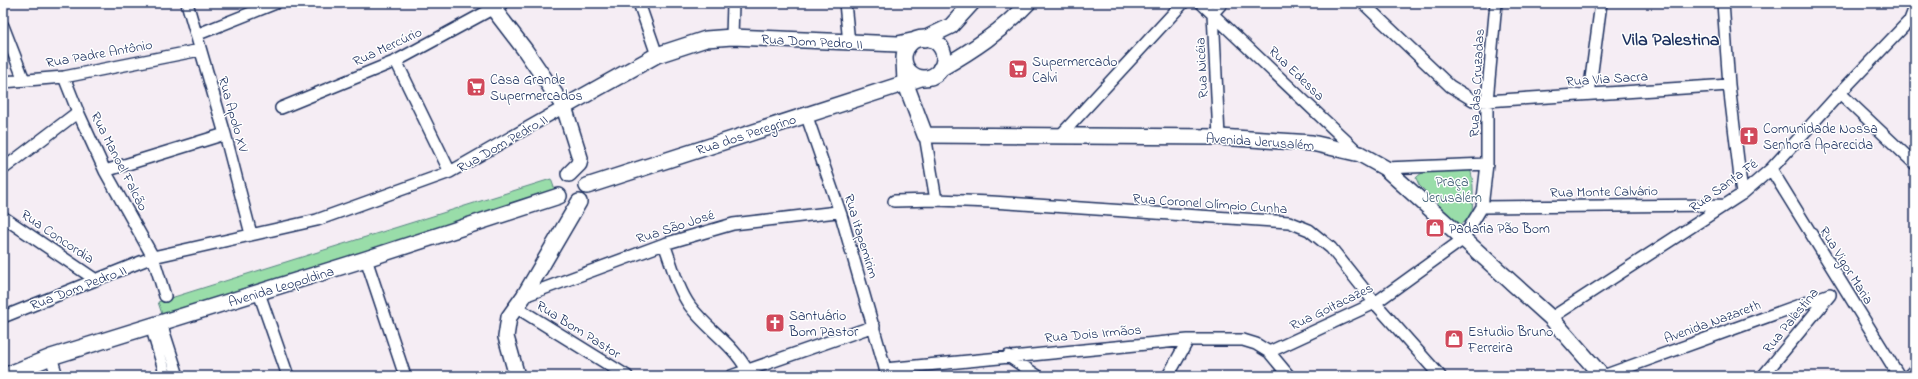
<svg xmlns="http://www.w3.org/2000/svg" width="1918" height="379" font-family="'Indie Flower',sans-serif">
<rect width="100%" height="100%" fill="#f5edf4"/>
<filter id="ink" filterUnits="userSpaceOnUse"><feTurbulence type="fractalNoise" baseFrequency=".025" numOctaves="2"/><feDisplacementMap in="SourceGraphic" scale="8" xChannelSelector="R" yChannelSelector="G"/><feConvolveMatrix kernelMatrix="1 2 1 2 8 2 1 2 1" color-interpolation-filters="sRGB"/></filter>
<g filter="url(#ink)">
<!-- green -->
<path fill="#99dda9" stroke="#5a8684" d="M 1470,169 C 1474,179 1474,204 1471,214 C 1469,220 1464,222 1459,225 L 1419,185 L 1416,178 C 1427,165 1454,170 1470,169 Z
M 551,179 L 555,190 L 163,317 L 158,302 Z"/>
<g fill="none" stroke-linecap="round" stroke-linejoin="round">
<defs>
<path id="street" d="M 187,3 L 225,134 L 251,234
M 639,3 L 657,55
M 845,3 L 849,43
M 1201,3 L 1360,154
M 1363,3 L 1450,86 L 1473,100 L 1487,101 L 1729,85
M 1723,3 L 1729,85 L 1742,194
M 1213,13 L 1219,137
M 1213,13 L 1222,3
M 3,26 L 24,80
M 196,35 L 276,3
M 732,37 L 733,3
M 396,61 L 450,172
M 64,77 L 78,112 L 105,171 L 153,257 L 165,296
M 3,82 L 64,77 L 200,50
M 1840,93 L 1915,164
M 1589,94 L 1601,3
M 281,108 L 396,61 L 503,3
M 806,114 L 841,215 L 887,375
M 925,135 L 936,200
M 1059,137 L 1183,3
M 1385,168 L 1487,164
M 3,169 L 78,112
M 1771,169 L 1899,376
M 105,171 L 225,134
M 894,201 L 936,200 L 992,202 L 1289,222 L 1309,230 L 1331,248 L 1375,303 L 1440,376
M 1482,207 L 1725,205
M 3,217 L 96,280
M 664,244 C 672,264 677,288 690,306 C 707,329 733,344 747,370
M 366,259 L 405,376
M 259,293 L 288,376
M 524,296 L 664,244 L 733,224 L 837,212 L 841,215
M 516,307 L 627,376
M 3,317 L 153,257 L 317,220 L 450,172 L 564,107
M 1551,318 L 1742,194 L 1771,169 L 1840,93 L 1910,20 L 1915,7
M 161,323 L 178,376
M 151,326 L 166,376
M 1269,352 L 1375,303 L 1462,240 L 1482,207 L 1487,164 L 1487,101 L 1496,3
M 1008,356 L 1038,376
M 51,357 L 57,376
M 885,369 L 1188,340 L 1243,340 L 1256,344 L 1269,352 L 1289,376
M 731,376 L 874,326
M 1168,376 L 1188,340
M 1603,376 L 1830,294
M 1763,376 L 1830,295"/>
<path id="secondary" d="M 489,3 L 525,50 L 564,107 L 580,158 L 579,164 L 569,174
M904 58a20 20 0 1 1 40 0a20 20 0 1 1-40 0Z
M 924,39 L 951,26 L 972,3
M 904,60 L 905,82 L 925,135 L 1219,137 L 1312,143 L 1360,154 L 1385,168 L 1551,318 L 1602,376
M 940,69 C 973,50 1002,31 1028,3
M 564,107 L 657,55 L 706,39 L 732,37 L 898,44 L 916,40
M 587,186 L 921,78
M 4,376 L 51,357 L 366,259 L 559,196
M 517,376 L 506,337 L 509,317 L 524,296 L 579,202
M 1911,376 L 1915,372"/>
</defs>
<!-- street casing -->
<use href="#street" stroke="#1b2f5e" stroke-width="14"/>
<!-- secondary casing -->
<use href="#secondary" stroke="#1b2f5e" stroke-width="18"/>
<!-- street -->
<use href="#street" stroke="#fff" stroke-width="11"/>
<!-- secondary -->
<use href="#secondary" stroke="#fff" stroke-width="15"/>
</g>
</g>
<!-- icons -->
<defs>
<symbol id="supermarket-square" viewBox="-11 -11 22 22"><rect x="-9" y="-9" width="18" height="18" rx="4" fill="#d1495b" stroke="#fff"/><path d="M-6-5.5h2.5l.6 2H6L4.5 2H-2.5L-4.4-4H-6ZM-1.5 3.2a1.3 1.3 0 1 0 .1 0ZM3 3.2a1.3 1.3 0 1 0 .1 0Z" fill="#fff"/></symbol>
<symbol id="church-square" viewBox="-11 -11 22 22"><rect x="-9" y="-9" width="18" height="18" rx="4" fill="#d1495b" stroke="#fff"/><path d="M-1.2-6h2.4v3.5h3.3v2.4h-3.3V6h-2.4V-.1h-3.3v-2.4h3.3Z" fill="#fff"/></symbol>
<symbol id="shop-square" viewBox="-11 -11 22 22"><rect x="-9" y="-9" width="18" height="18" rx="4" fill="#d1495b" stroke="#fff"/><path d="M-5-2.5h2.3a2.7 3.5 0 0 1 5.4 0H5L5.5 6h-11ZM-1.5-2.5h3a1.5 2.3 0 0 0-3 0Z" fill="#fff"/></symbol>
</defs>
<g fill-rule="evenodd">
<use href="#supermarket-square" x="1007" y="58" width="22" height="22"/>
<use href="#supermarket-square" x="465" y="76" width="22" height="22"/>
<use href="#church-square" x="1738" y="125" width="22" height="22"/>
<use href="#shop-square" x="1424" y="217" width="22" height="22"/>
<use href="#church-square" x="764" y="312" width="22" height="22"/>
<use href="#shop-square" x="1443" y="328" width="22" height="22"/>
</g>
<g text-anchor="middle" stroke-width="3" stroke-linejoin="round" paint-order="stroke">
<!-- street labels -->
<g font-size="14" fill="#1b2f5e" stroke="#fff">
<text transform="translate(812 41) rotate(3)" y="5">Rua Dom Pedro II</text>
<text transform="translate(387 46) rotate(-25)" y="5">Rua Mercúrio</text>
<text transform="translate(99 53) rotate(-10)" y="5">Rua Padre Antônio</text>
<text transform="translate(1201 68) rotate(-93)" y="5">Rua Nicéia</text>
<text transform="translate(1297 73) rotate(44)" y="5">Rua Edessa</text>
<text transform="translate(1607 78) rotate(-4)" y="5">Rua Via Sacra</text>
<text transform="translate(1476 83) rotate(-87)" y="5">Rua das Cruzadas</text>
<text transform="translate(234 114) rotate(74)" y="5">Rua Apolo XV</text>
<text transform="translate(746 134) rotate(-18)" y="5">Rua dos Peregrino</text>
<text transform="translate(1260 141) rotate(4)" y="5">Avenida Jerusalém</text>
<text transform="translate(502 143) rotate(-30)" y="5">Rua Dom Pedro II</text>
<text transform="translate(120 161) rotate(63)" y="5">Rua Manoel Falcão</text>
<text transform="translate(1723 185) rotate(-36)" y="5">Rua Santa Fé</text>
<text transform="translate(1604 191) rotate(-1)" y="5">Rua Monte Calvário</text>
<text transform="translate(1210 203) rotate(4)" y="5">Rua Coronel Olímpio Cunha</text>
<text transform="translate(675 226) rotate(-18)" y="5">Rua São José</text>
<text transform="translate(58 236) rotate(34)" y="5">Rua Concordia</text>
<text transform="translate(862 236) rotate(73)" y="5">Rua Itapemirim</text>
<text transform="translate(1847 265) rotate(58)" y="5">Rua Vigor Maria</text>
<text transform="translate(281 286) rotate(-17)" y="5">Avenida Leopoldina</text>
<text transform="translate(78 287) rotate(-21)" y="5">Rua Dom Pedro II</text>
<text transform="translate(1331 306) rotate(-26)" y="5">Rua Goitacazes</text>
<text transform="translate(1790 320) rotate(-51)" y="5">Rua Palestina</text>
<text transform="translate(1712 321) rotate(-20)" y="5">Avenida Nazareth</text>
<text transform="translate(579 329) rotate(32)" y="5">Rua Bom Pastor</text>
<text transform="translate(1093 333) rotate(-5)" y="5">Rua Dois Irmãos</text>
</g>
<!-- poi labels -->
<g font-size="14" fill="#1b2f5e" stroke="#fff" text-anchor="start">
<text x="1032" y="66">Supermercado<tspan x="1032" dy="16">Calvi</tspan></text>
<text x="490" y="84">Casa Grande<tspan x="490" dy="16">Supermercados</tspan></text>
<text x="1763" y="133">Comunidade Nossa<tspan x="1763" dy="16">Senhora Aparecida</tspan></text>
<text x="1449" y="233">Padaria Pão Bom</text>
<text x="789" y="320">Santuário<tspan x="789" dy="16">Bom Pastor</tspan></text>
<text x="1468" y="336">Estudio Bruno<tspan x="1468" dy="16">Ferreira</tspan></text>
</g>
<!-- park labels -->
<g font-size="14" fill="#3a5a71" stroke="#fff">
<text x="1452" y="186">Praça<tspan x="1452" dy="16">Jerusalém</tspan></text>
</g>
<!-- district labels -->
<g font-size="18" font-weight="bold" fill="#1b2f5e" stroke="#fff">
<text x="1671" y="45">Vila Palestina</text>
</g>
</g>
<!-- margin -->
<rect width="1918" height="379" fill="none" stroke="#fff" stroke-width="16"/>
<rect x="8" y="8" width="1902" height="363" fill="none" stroke="#1b2f5e" stroke-width="1.5" filter="url(#ink)"/>
</svg>
